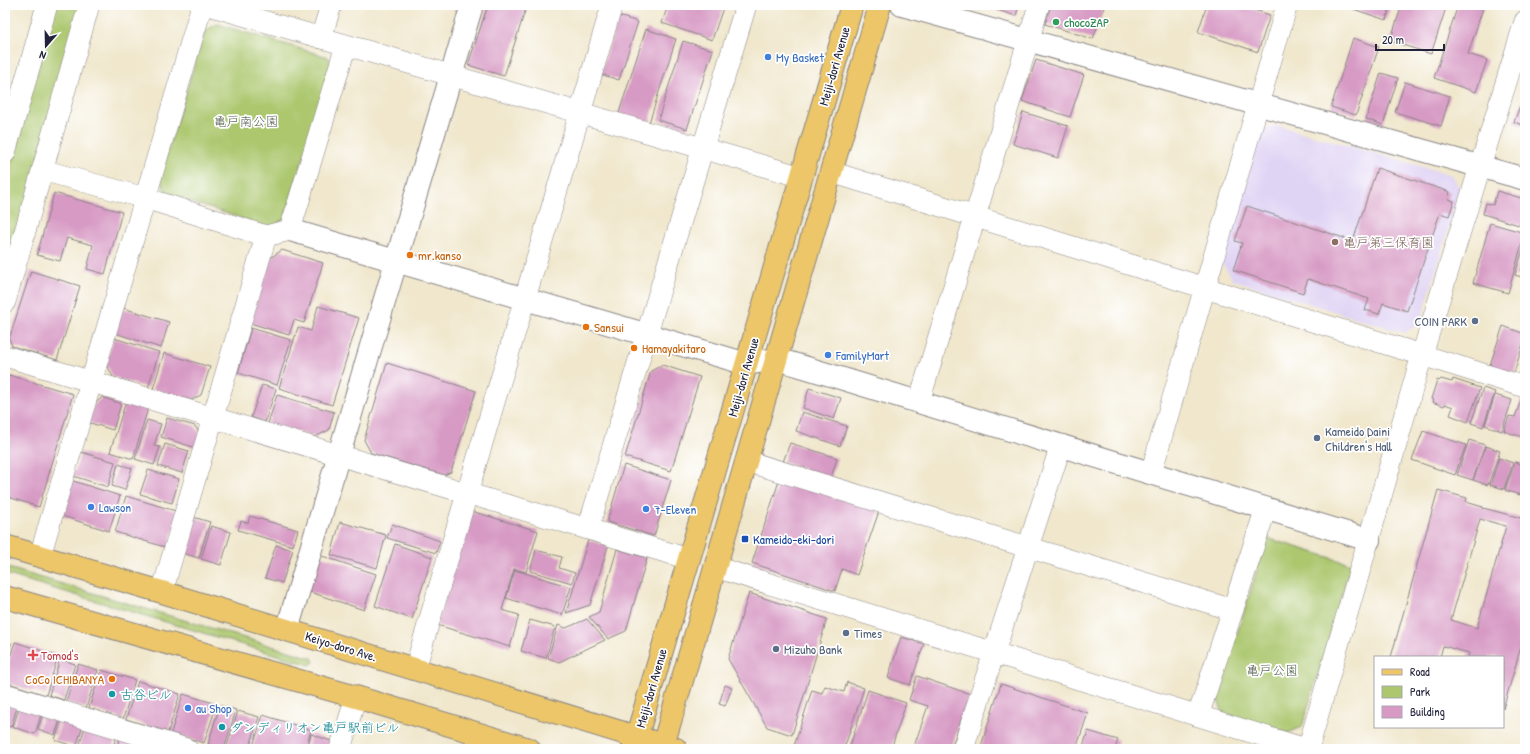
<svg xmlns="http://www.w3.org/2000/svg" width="1530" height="754" font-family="'Patrick Hand','Klee One',sans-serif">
<rect width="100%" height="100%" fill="#fff"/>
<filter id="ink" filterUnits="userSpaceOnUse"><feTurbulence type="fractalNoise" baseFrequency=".025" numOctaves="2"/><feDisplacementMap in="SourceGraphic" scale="8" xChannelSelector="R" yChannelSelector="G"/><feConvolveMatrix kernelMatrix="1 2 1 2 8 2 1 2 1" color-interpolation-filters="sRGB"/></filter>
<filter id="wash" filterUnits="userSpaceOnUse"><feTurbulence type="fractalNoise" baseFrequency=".012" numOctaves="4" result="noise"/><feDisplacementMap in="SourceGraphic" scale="16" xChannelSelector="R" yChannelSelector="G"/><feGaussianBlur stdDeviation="0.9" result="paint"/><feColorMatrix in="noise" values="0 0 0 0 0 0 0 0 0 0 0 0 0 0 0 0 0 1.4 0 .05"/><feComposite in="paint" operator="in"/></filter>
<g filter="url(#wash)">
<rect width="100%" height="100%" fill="#f0e7cc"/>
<!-- built -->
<path fill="#e0d4f4" d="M 1276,125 L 1452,175 L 1460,189 L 1420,324 L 1404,333 L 1233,280 L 1222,263 L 1261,132 Z"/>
<!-- green -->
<path fill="#acc76e" stroke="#677454" d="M 54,5 L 81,5 L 5,283 L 5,184 Z
M 217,24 L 328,57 L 333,65 L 284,220 L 269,227 L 168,195 L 159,178 L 205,31 Z
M 1267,538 L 1351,564 L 1302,727 L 1288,733 L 1223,713 L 1217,698 Z
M 5,567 L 312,658 L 314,662 L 310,665 L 5,574 Z"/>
<g id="blocks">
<!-- building -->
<path fill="#d79ac4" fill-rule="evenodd" d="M 488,5 L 527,5 L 504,76 L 468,65 Z
M 668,5 L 724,5 L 712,40 L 662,23 Z
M 981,5 L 1019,5 L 1016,16 Z
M 1051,5 L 1105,5 L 1093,39 L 1045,24 Z
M 1207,5 L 1239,5 L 1270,15 L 1258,52 L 1198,32 Z
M 1354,5 L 1391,5 L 1386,20 L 1353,9 Z
M 1402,5 L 1447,5 L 1431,54 L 1390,41 Z
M 1458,5 L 1484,5 L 1468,54 L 1487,60 L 1476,92 L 1434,78 Z
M 619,16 L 638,22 L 619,80 L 600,74 Z
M 646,29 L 676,39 L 648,126 L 618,116 Z
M 1353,38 L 1379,47 L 1356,115 L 1331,107 Z
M 683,41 L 713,50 L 687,129 L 658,120 Z
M 1036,60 L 1084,75 L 1070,117 L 1022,101 Z
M 1381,73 L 1398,78 L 1383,125 L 1366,119 Z
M 1405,82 L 1450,96 L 1441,126 L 1395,112 Z
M 1521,103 L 1525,104 L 1525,126 L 1514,122 Z
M 1023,112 L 1068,126 L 1058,158 L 1013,144 Z
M 1377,168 L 1450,192 L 1448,199 L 1454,201 L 1449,216 L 1440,213 L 1407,311 L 1383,303 L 1379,314 L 1365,310 L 1369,299 L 1308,279 L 1303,293 L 1233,270 L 1242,243 L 1235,241 L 1247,206 L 1353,241 Z
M 1497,191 L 1525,199 L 1525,227 L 1483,214 L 1486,203 L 1493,205 Z
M 54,193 L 122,212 L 105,274 L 87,269 L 93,245 L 67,238 L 60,261 L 37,255 Z
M 1490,223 L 1525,233 L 1508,293 L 1473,283 Z
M 1525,243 L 1525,278 L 1515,275 Z
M 282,250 L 323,263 L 304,323 L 294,320 L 289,335 L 250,323 L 270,258 Z
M 31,271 L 80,286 L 57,360 L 12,346 L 9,339 Z
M 318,306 L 359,318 L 332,405 L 279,388 L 298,327 L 311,331 Z
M 123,308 L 169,322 L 161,348 L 115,333 Z
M 1503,326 L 1525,334 L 1525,338 L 1513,376 L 1489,368 Z
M 251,328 L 291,340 L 277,385 L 238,373 Z
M 114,338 L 159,352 L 148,388 L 113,377 L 106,363 Z
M 164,353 L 210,367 L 201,395 L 191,400 L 153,389 Z
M 387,363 L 476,391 L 451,472 L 444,475 L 371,453 L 364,440 Z
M 662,365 L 700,377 L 671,471 L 625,457 L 651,371 Z
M 9,375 L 73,394 L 39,507 L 5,496 L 5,388 Z
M 1441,379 L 1452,382 L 1453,379 L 1480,388 L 1468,422 L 1450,415 L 1453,407 L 1445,404 L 1444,406 L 1432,402 L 1433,400 L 1431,399 L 1437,380 L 1439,381 Z
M 262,385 L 276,389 L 265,422 L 251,417 Z
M 809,388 L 841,398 L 834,419 L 803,408 Z
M 1483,388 L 1495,392 L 1483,427 L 1471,423 Z
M 277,395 L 334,412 L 329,430 L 315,437 L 268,424 Z
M 1495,395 L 1512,400 L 1502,431 L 1485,425 Z
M 102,397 L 121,404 L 113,430 L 87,422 L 93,406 Z
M 1522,397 L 1525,398 L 1525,438 L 1504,431 L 1509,416 L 1515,417 Z
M 126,401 L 148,408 L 133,459 L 110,452 Z
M 802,412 L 847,426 L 840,446 L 796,431 Z
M 167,418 L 195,426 L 200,434 L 196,448 L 161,437 Z
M 147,420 L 161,424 L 154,446 L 160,447 L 154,465 L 135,459 Z
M 1423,431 L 1466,445 L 1455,475 L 1412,460 Z
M 1469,440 L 1485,445 L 1473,480 L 1457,475 Z
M 790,443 L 837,458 L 831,478 L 783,462 Z
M 165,444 L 189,451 L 182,473 L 158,466 Z
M 1486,446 L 1500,451 L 1488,485 L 1473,480 Z
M 81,452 L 115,462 L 108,487 L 73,476 Z
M 1499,458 L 1513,463 L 1504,489 L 1490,485 Z
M 1515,462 L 1525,465 L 1525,482 L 1520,495 L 1505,490 Z
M 118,464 L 132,468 L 125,490 L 112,486 Z
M 624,465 L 671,480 L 654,536 L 607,522 Z
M 148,470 L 179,479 L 172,503 L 140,494 Z
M 780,478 L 879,511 L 857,575 L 842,569 L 835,591 L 752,563 Z
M 73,481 L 120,496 L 109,531 L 62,516 Z
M 1438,490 L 1467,498 L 1466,502 L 1483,507 L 1483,508 L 1525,519 L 1525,633 L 1503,709 L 1503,657 L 1468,657 L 1469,653 L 1443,646 L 1440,657 L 1391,657 ZM 1480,519 L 1506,526 L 1477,628 L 1451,620 Z
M 126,496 L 179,512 L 168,548 L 115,532 Z
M 471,511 L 538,531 L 526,572 L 514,569 L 502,610 L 519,615 L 510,647 L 437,625 Z
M 250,516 L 298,530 L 293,546 L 238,530 L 241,521 L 248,523 Z
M 193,517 L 210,522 L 199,558 L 182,553 Z
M 340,522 L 386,535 L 377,568 L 331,555 Z
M 392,524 L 440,541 L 436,553 L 387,538 Z
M 211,526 L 231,532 L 221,565 L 201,559 Z
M 588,540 L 608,546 L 590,605 L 566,613 Z
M 395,544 L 432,557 L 412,619 L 375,606 Z
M 276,545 L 293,550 L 282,583 L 265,578 Z
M 617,549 L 647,558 L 626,631 L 608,639 L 589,617 L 599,612 Z
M 536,550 L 562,557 L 559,568 L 575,573 L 572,583 L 530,571 Z
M 319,555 L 376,574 L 364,610 L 307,591 Z
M 515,570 L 571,587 L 562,615 L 506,598 Z
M 749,593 L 827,619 L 792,735 L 767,727 L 728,659 Z
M 587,619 L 605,640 L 559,662 L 548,658 L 558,625 L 566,628 Z
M 530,620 L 555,627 L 546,658 L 521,651 Z
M 901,637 L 924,644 L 910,685 L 888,678 Z
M 5,641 L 11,643 L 5,662 Z
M 15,642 L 58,656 L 46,695 L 5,682 L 5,673 Z
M 60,659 L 75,664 L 64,700 L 49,695 Z
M 78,664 L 98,670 L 86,708 L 66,702 Z
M 101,670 L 135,680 L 123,719 L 89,708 Z
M 917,676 L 970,694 L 951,749 L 913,749 L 928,706 L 909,700 Z
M 138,681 L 180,694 L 168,732 L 126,719 Z
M 847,682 L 864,688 L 844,749 L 804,749 L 794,746 L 812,690 L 822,693 L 825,686 L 844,692 Z
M 1001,684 L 1088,713 L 1076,749 L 980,749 Z
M 725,685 L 732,688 L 725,706 L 719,704 Z
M 868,690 L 906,703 L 891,749 L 849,749 Z
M 183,694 L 217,704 L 204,743 L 171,733 Z
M 5,701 L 18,705 L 11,727 L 5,725 Z
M 20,705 L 42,711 L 35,734 L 13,727 Z
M 220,705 L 236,710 L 224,749 L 208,744 Z
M 44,711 L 61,716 L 55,735 L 38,729 Z
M 238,711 L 259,717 L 249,749 L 226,749 Z
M 263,715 L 311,730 L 305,749 L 252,749 Z
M 62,718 L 83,725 L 76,747 L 55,740 Z
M 85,726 L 117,735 L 112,749 L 86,749 L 79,747 Z
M 1088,731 L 1118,740 L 1115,749 L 1082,749 Z
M 121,734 L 161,749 L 116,749 Z
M 311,734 L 334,742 L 332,749 L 307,749 Z"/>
</g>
</g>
<g filter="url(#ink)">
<use href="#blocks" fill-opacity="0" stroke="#898484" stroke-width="1"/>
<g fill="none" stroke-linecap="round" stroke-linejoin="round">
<defs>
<path id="minor" d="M 208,5 L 802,177
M 321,38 L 331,5
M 5,153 L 47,5
M 42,170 L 145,198 L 266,236 L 290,230 L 346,45
M 831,172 L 1525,387
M 5,302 L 89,5
M 5,356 L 689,559
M 919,402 L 1039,5
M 746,461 L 1233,610
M 1151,473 L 1287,5
M 588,529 L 746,5
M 40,556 L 202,5
M 715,567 L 1306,749
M 162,592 L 266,236
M 415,669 L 612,5
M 5,694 L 187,749
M 1198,716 L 1266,508
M 340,749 L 356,697
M 963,749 L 1061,445
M 1308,749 L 1422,355 L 1525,21"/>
<path id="tertiary" d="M 902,5 L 1525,179
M 290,230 L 747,364 L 776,359 L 804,367 L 1369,540
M 287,630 L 472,5"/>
<path id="primary" d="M 633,749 L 852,5
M 662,749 L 880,5"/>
<path id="trunk" d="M 5,546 L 162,592 L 676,749
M 5,597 L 356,697 L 529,749"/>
</defs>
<!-- minor casing -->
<use href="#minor" stroke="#898484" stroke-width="22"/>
<!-- tertiary casing -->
<use href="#tertiary" stroke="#898484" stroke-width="24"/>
<!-- primary casing -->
<use href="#primary" stroke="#898484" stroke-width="24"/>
<!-- trunk casing -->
<use href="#trunk" stroke="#898484" stroke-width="24"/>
<!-- minor -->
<use href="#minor" stroke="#fff" stroke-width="21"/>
<!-- tertiary -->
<use href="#tertiary" stroke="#fff" stroke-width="22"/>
<!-- primary -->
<use href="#primary" stroke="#ecc669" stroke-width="22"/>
<!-- trunk -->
<use href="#trunk" stroke="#ecc669" stroke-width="22"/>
</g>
</g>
<!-- markers -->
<circle fill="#2e9e5b" stroke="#fff" stroke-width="1.5" cx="1056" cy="22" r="4"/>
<g fill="#3f7fe0" stroke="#fff" stroke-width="1.5">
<circle cx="768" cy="57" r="4"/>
<circle cx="828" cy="355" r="4"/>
<circle cx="91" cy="507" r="4"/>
<circle cx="646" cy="509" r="4"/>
<circle cx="188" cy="708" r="4"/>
</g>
<circle fill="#8d6e63" stroke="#fff" stroke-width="1.5" cx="1335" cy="242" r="4"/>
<g fill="#e8710a" stroke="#fff" stroke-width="1.5">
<circle cx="410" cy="255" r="4"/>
<circle cx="586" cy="327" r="4"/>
<circle cx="634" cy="348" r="4"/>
<circle cx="112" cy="679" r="4"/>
</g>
<g fill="#5c6f8a" stroke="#fff" stroke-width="1.5">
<circle cx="1475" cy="321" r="4"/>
<circle cx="1317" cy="438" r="4"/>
<circle cx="846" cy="633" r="4"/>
<circle cx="776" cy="649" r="4"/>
</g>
<rect fill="#1a4fb4" stroke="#fff" stroke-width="1.5" x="741" y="535" width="8" height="8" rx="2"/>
<path fill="#e0444e" stroke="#fff" stroke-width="1.5" d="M31 649h4v4h4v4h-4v4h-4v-4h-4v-4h4z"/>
<g fill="#0f9aa8" stroke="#fff" stroke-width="1.5">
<circle cx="112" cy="694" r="4"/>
<circle cx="222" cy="727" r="4"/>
</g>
<g text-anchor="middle" stroke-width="3.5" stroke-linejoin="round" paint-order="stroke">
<!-- leisure labels -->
<g font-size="13" fill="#27864d" stroke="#fff" text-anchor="start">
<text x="1064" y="27">chocoZAP</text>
</g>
<!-- shop labels -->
<g font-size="13" fill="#366cbe" stroke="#fff" text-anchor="start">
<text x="776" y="62">My Basket</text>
<text x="836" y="360">FamilyMart</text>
<text x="99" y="512">Lawson</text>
<text x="654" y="514">7-Eleven</text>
<text x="196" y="713">au Shop</text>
</g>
<!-- street labels -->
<g font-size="13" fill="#22223b" stroke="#fff">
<text transform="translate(834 66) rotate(-74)" y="5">Meiji-dori Avenue</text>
<text transform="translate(743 377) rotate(-74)" y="5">Meiji-dori Avenue</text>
<text transform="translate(341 646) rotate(17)" y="5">Keiyo-doro Ave.</text>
<text transform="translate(651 688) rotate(-74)" y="5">Meiji-dori Avenue</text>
</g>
<!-- park labels -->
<g font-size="13" fill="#525c4d" stroke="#fff">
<text x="246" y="126">亀戸南公園</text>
<text x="1272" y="675">亀戸公園</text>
</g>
<!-- education labels -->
<g font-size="13" fill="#785e54" stroke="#fff" text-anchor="start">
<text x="1343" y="247">亀戸第三保育園</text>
</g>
<!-- food labels -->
<g font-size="13" fill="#c56008" stroke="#fff" text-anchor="start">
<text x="418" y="260">mr.kanso</text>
<text x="594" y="332">Sansui</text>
<text x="642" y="353">Hamayakitaro</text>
<text x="104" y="684" text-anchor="end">CoCo ICHIBANYA</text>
</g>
<!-- service labels -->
<g font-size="13" fill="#4e5e75" stroke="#fff" text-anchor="start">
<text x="1467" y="326" text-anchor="end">COIN PARK</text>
<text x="1325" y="436">Kameido Daini<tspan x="1325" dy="15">Children's Hall</tspan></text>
<text x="854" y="638">Times</text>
<text x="784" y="654">Mizuho Bank</text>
</g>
<!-- transit labels -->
<g font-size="13" fill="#164399" stroke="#fff" text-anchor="start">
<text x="753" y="544">Kameido-eki-dori</text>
</g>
<!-- health labels -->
<g font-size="13" fill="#be3a42" stroke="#fff" text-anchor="start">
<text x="41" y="660">Tomod's</text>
</g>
<!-- culture labels -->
<g font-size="13" fill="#0d838f" stroke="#fff" text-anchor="start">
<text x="120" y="699">古谷ビル</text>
<text x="230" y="732">ダンディリオン亀戸駅前ビル</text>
</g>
</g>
<!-- margin -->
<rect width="1530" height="754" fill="none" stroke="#fff" stroke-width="20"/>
<!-- legend -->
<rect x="1374" y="656" width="130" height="72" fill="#ffffff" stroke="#a7a7b1"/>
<rect x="1382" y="669" width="20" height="6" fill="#ecc669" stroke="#a7a7b1"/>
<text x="1410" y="676" font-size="12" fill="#22223b">Road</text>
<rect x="1382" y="686" width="20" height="12" fill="#acc76e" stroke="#a7a7b1"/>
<text x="1410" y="696" font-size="12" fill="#22223b">Park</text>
<rect x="1382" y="706" width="20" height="12" fill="#d79ac4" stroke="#a7a7b1"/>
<text x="1410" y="716" font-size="12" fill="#22223b">Building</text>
<!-- north arrow -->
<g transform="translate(46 46) rotate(200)" stroke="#ffffff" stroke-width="3" paint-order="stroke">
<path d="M0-3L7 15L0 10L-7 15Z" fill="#22223b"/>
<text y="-6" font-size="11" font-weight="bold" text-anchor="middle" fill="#22223b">N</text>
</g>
<!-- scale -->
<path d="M1376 44v6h68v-6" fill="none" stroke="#22223b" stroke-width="2"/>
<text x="1382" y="44" font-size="12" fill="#22223b" stroke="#ffffff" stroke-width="3" paint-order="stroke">20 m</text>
</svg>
